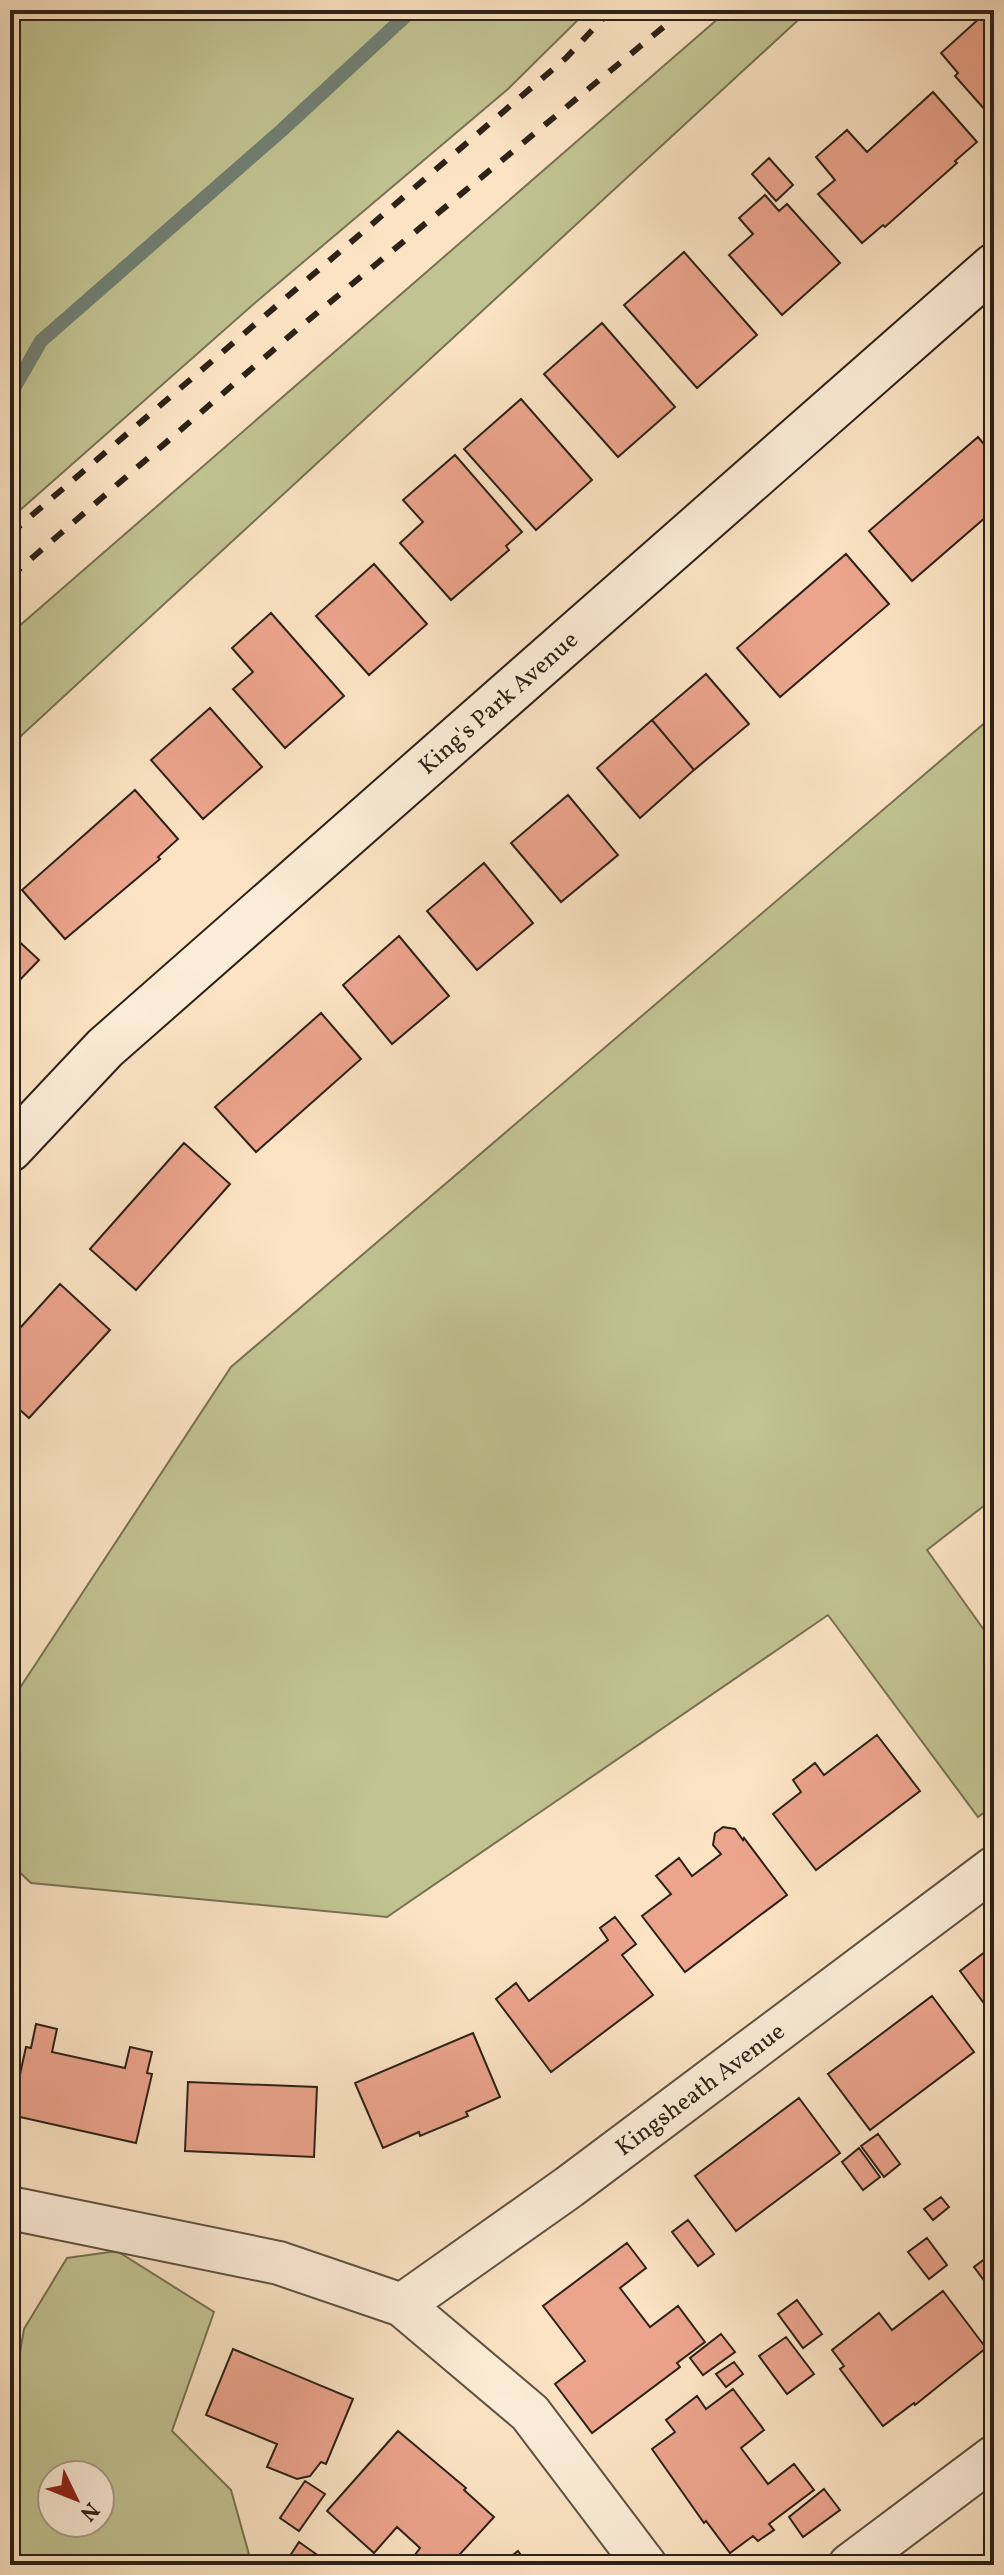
<svg xmlns="http://www.w3.org/2000/svg" width="1004" height="2575" font-family="Vollkorn,serif">
<rect width="100%" height="100%" fill="#fbe3c3"/>
<filter id="stains"><feTurbulence type="fractalNoise" baseFrequency=".0025" numOctaves="4"/><feColorMatrix values="0 0 0 0 .2 0 0 0 0 .09 0 0 0 0 .02 0 0 0 .5 -.17"/></filter>
<radialGradient id="worn" r=".72"><stop offset=".6" stop-color="#630" stop-opacity="0"/><stop offset="1" stop-color="#630" stop-opacity=".3"/></radialGradient>
<!-- green -->
<path fill="#c2c392" stroke="#787255" stroke-width="2" fill-rule="evenodd" d="M 10,10 L 588,10 L 508,89 L 256,302 L 10,519 Z
M 728,10 L 809,10 L 10,746 L 10,634 Z
M 994,715 L 994,1498 L 927,1550 L 994,1644 L 994,1805 L 978,1817 L 828,1615 L 387,1917 L 31,1883 L 10,1863 L 10,1703 L 231,1367 Z
M 117,2251 L 214,2312 L 172,2431 L 231,2490 L 252,2565 L 10,2565 L 10,2379 L 16,2376 L 24,2329 L 67,2258 ZM 52,2475 L 100,2475 L 100,2523 L 52,2523 Z"/>
<g fill="none" stroke-linecap="round" stroke-linejoin="round">
<!-- stream -->
<path stroke="#718074" stroke-width="14" d="M 10,395 L 41,341 L 282,130 L 412,10"/>
</g>
<!-- building -->
<path fill="#eca48d" stroke="#2d2218" stroke-width="2" d="M 982,16 L 994,29 L 994,120 L 955,76 L 958,73 L 941,53 Z
M 933,92 L 977,142 L 955,161 L 957,163 L 885,227 L 883,225 L 862,243 L 818,194 L 835,180 L 816,157 L 847,130 L 867,152 Z
M 769,158 L 793,185 L 776,201 L 752,174 Z
M 765,195 L 779,211 L 787,204 L 840,263 L 782,315 L 729,255 L 753,234 L 739,218 Z
M 684,252 L 757,335 L 697,388 L 624,305 Z
M 602,323 L 675,407 L 618,457 L 544,374 Z
M 521,399 L 592,480 L 536,530 L 464,449 Z
M 978,437 L 994,456 L 994,510 L 912,581 L 869,531 Z
M 455,455 L 522,532 L 506,546 L 509,550 L 451,600 L 400,543 L 423,522 L 403,500 Z
M 846,554 L 889,604 L 780,697 L 737,648 Z
M 374,564 L 427,624 L 369,675 L 316,616 Z
M 271,613 L 344,696 L 285,748 L 233,689 L 253,672 L 232,648 Z
M 706,674 L 749,724 L 694,770 L 652,720 Z
M 210,708 L 262,767 L 203,819 L 151,760 Z
M 652,720 L 694,770 L 640,818 L 597,768 Z
M 135,790 L 178,839 L 158,857 L 160,859 L 65,939 L 22,890 Z
M 568,795 L 618,855 L 561,902 L 511,843 Z
M 484,863 L 533,923 L 477,970 L 427,911 Z
M 10,933 L 39,960 L 13,987 L 16,990 L 10,996 Z
M 399,936 L 449,996 L 392,1044 L 343,985 Z
M 321,1013 L 361,1059 L 256,1152 L 215,1107 Z
M 184,1143 L 230,1184 L 136,1290 L 90,1249 Z
M 60,1284 L 110,1330 L 29,1418 L 10,1401 L 10,1339 Z
M 877,1735 L 920,1791 L 816,1870 L 773,1814 L 801,1792 L 793,1780 L 815,1763 L 824,1775 Z
M 723,1827 L 735,1829 L 743,1840 L 744,1838 L 787,1895 L 685,1972 L 642,1916 L 671,1894 L 656,1876 L 679,1858 L 692,1876 L 721,1854 L 713,1845 L 715,1833 Z
M 615,1917 L 636,1944 L 622,1955 L 653,1995 L 551,2072 L 496,1999 L 516,1983 L 529,2001 L 608,1940 L 600,1928 Z
M 994,1945 L 994,2017 L 960,1971 Z
M 932,1996 L 974,2052 L 870,2130 L 828,2074 Z
M 36,2024 L 57,2029 L 52,2052 L 125,2068 L 130,2047 L 152,2052 L 147,2073 L 152,2074 L 136,2143 L 11,2115 L 26,2047 L 31,2048 Z
M 473,2033 L 500,2097 L 466,2112 L 468,2116 L 420,2136 L 419,2132 L 383,2148 L 355,2083 Z
M 188,2082 L 317,2087 L 314,2157 L 185,2151 Z
M 799,2098 L 840,2153 L 736,2231 L 695,2176 Z
M 878,2134 L 900,2164 L 884,2177 L 861,2146 Z
M 859,2148 L 880,2177 L 863,2190 L 842,2162 Z
M 941,2197 L 949,2207 L 933,2220 L 924,2209 Z
M 688,2220 L 714,2254 L 698,2266 L 672,2232 Z
M 927,2238 L 947,2265 L 929,2279 L 908,2252 Z
M 627,2243 L 646,2268 L 620,2288 L 650,2327 L 678,2306 L 705,2342 L 677,2363 L 680,2367 L 592,2433 L 555,2384 L 585,2361 L 543,2306 Z
M 994,2252 L 994,2294 L 974,2267 Z
M 943,2291 L 986,2348 L 915,2405 L 914,2403 L 883,2426 L 840,2369 L 844,2366 L 832,2350 L 879,2313 L 892,2330 Z
M 797,2300 L 822,2334 L 803,2348 L 778,2314 Z
M 721,2334 L 735,2352 L 703,2375 L 690,2358 Z
M 786,2337 L 814,2374 L 787,2394 L 759,2356 Z
M 233,2349 L 353,2399 L 326,2464 L 321,2462 L 310,2476 L 297,2479 L 267,2467 L 277,2444 L 206,2415 Z
M 734,2362 L 743,2374 L 726,2387 L 716,2374 Z
M 733,2389 L 764,2430 L 741,2448 L 768,2484 L 794,2464 L 814,2490 L 769,2524 L 774,2530 L 758,2541 L 753,2536 L 730,2553 L 706,2521 L 704,2523 L 652,2449 L 675,2432 L 666,2420 L 697,2396 L 706,2409 Z
M 398,2431 L 466,2488 L 464,2490 L 494,2517 L 450,2565 L 419,2565 L 412,2559 L 420,2548 L 397,2527 L 374,2553 L 327,2511 Z
M 305,2481 L 325,2494 L 299,2531 L 280,2518 Z
M 824,2489 L 840,2510 L 803,2537 L 789,2517 Z
M 299,2542 L 323,2559 L 319,2565 L 284,2565 Z
M 518,2551 L 528,2565 L 500,2565 Z"/>
<g fill="none" stroke-linecap="round" stroke-linejoin="round">
<defs>
<g id="minor">
<path d="M 10,2208 L 279,2263 L 402,2305 L 530,2413 L 645,2565"/>
<path id="s1" d="M 402,2305 L 569,2187 L 994,1868"/>
<path d="M 850,2565 L 994,2457"/>
</g>
<g id="secondary">
<path id="s2" d="M 10,1149 L 105,1048 L 994,266"/>
</g>
</defs>
<!-- minor casing -->
<use href="#minor" stroke="#605243" stroke-width="46"/>
<!-- secondary casing -->
<use href="#secondary" stroke="#2d2218" stroke-width="48"/>
<!-- minor -->
<use href="#minor" stroke="#fcedd8" stroke-width="42"/>
<!-- secondary -->
<use href="#secondary" stroke="#fcedd8" stroke-width="44"/>
<!-- rail -->
<path stroke="#2d2218" stroke-width="6" stroke-dasharray="14 14" stroke-linecap="butt" d="M 10,534 L 566,58 L 611,10
M 10,577 L 300,327 L 684,10"/>
</g>
<g text-anchor="middle" stroke-width="6" stroke-linejoin="round" paint-order="stroke">
<!-- street labels -->
<g font-size="24" fill="#2d2218" stroke="#fcedd8">
<text dy="8" stroke="none"><textPath href="#s2" startOffset="662">King's Park Avenue</textPath></text>
<text dy="8" stroke="none"><textPath href="#s1" startOffset="368">Kingsheath Avenue</textPath></text>
</g>
</g>
<!-- margin -->
<rect width="1004" height="2575" fill="none" stroke="#fbe3c3" stroke-width="40"/>
<rect x="12" y="12" width="980" height="2551" fill="none" stroke="#2d2218" stroke-width="4"/>
<rect x="20" y="20" width="964" height="2535" fill="none" stroke="#2d2218" stroke-width="2"/>
<!-- north arrow -->
<g transform="translate(76 2499) rotate(133)"><circle r="38" fill="#fcedd8" stroke="#a99c8b" stroke-width="2"/>
<path d="M0-6L14 30L0 20L-14 30Z" fill="#8f2418"/>
<text y="-12" font-size="22" font-weight="bold" text-anchor="middle" fill="#2d2218">N</text>
</g>
<rect width="100%" height="100%" filter="url(#stains)"/>
<rect width="100%" height="100%" fill="url(#worn)"/>
</svg>
